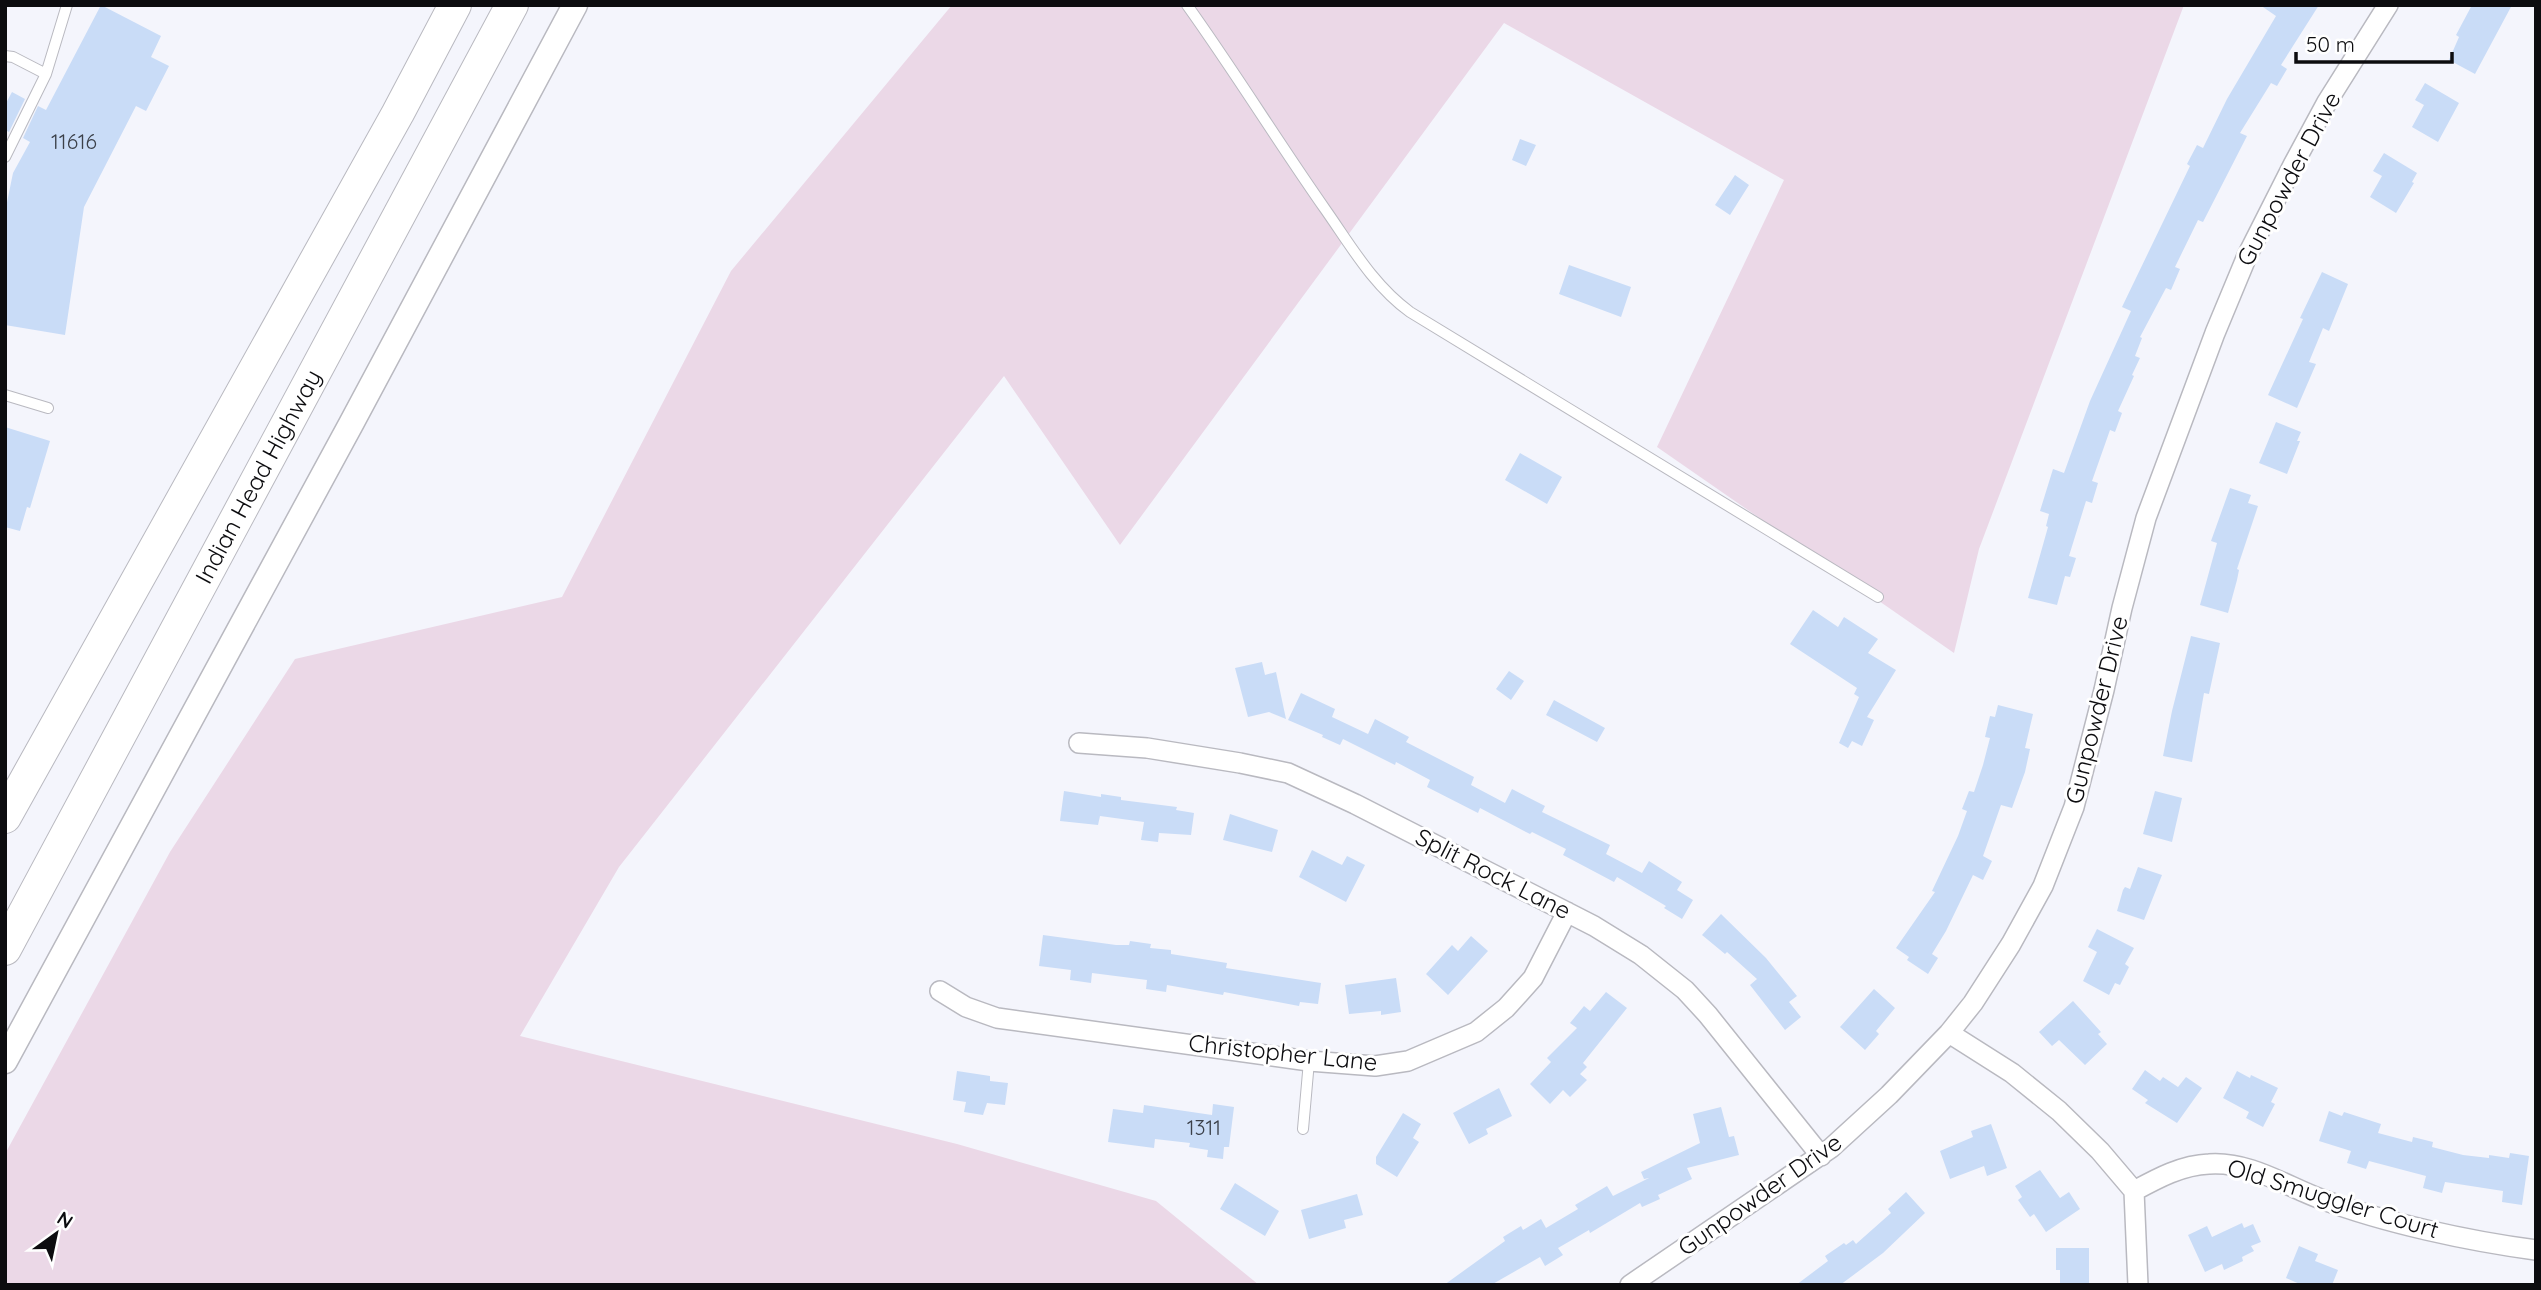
<svg xmlns="http://www.w3.org/2000/svg" width="2541" height="1290" font-family="Quicksand,sans-serif">
<rect width="100%" height="100%" fill="#f4f5fc"/>
<!-- green -->
<path fill="#ebd8e7" d="M 952,5 L 2184,5 L 1979,549 L 1954,653 L 1657,447 L 1784,180 L 1504,23 L 1120,545 L 1004,376 L 619,867 L 520,1036 L 957,1144 L 1156,1201 L 1259,1285 L 5,1285 L 5,1154 L 170,852 L 295,659 L 562,597 L 731,271 Z"/>
<!-- building -->
<path fill="#c9dcf7" d="M 101,5 L 161,36 L 151,57 L 169,66 L 146,111 L 136,106 L 84,207 L 65,335 L 5,325 L 5,212 L 13,173 L 30,142 L 23,138 L 38,106 L 46,110 Z
M 2260,5 L 2319,5 L 2281,65 L 2287,69 L 2277,86 L 2271,83 L 2240,133 L 2247,136 L 2203,222 L 2198,220 L 2175,267 L 2180,269 L 2171,290 L 2166,288 L 2140,337 L 2142,338 L 2135,356 L 2140,358 L 2132,375 L 2134,376 L 2118,411 L 2122,413 L 2115,432 L 2110,430 L 2092,481 L 2098,483 L 2092,503 L 2086,501 L 2069,556 L 2076,558 L 2070,577 L 2065,576 L 2057,605 L 2028,598 L 2048,527 L 2046,526 L 2049,514 L 2040,511 L 2053,469 L 2064,473 L 2090,401 L 2131,311 L 2122,307 L 2190,166 L 2187,164 L 2197,145 L 2203,148 L 2227,99 L 2276,16 Z
M 2472,5 L 2512,5 L 2475,74 L 2449,60 L 2459,37 L 2456,35 Z
M 2425,83 L 2459,103 L 2438,142 L 2412,127 L 2424,105 L 2415,100 Z
M 12,92 L 25,99 L 9,132 L 5,130 L 5,105 Z
M 1520,139 L 1536,145 L 1526,166 L 1512,160 Z
M 2384,153 L 2417,173 L 2412,182 L 2414,183 L 2396,213 L 2370,197 L 2382,176 L 2373,171 Z
M 1735,175 L 1749,185 L 1730,215 L 1715,205 Z
M 1569,265 L 1631,287 L 1621,317 L 1559,294 Z
M 2322,272 L 2348,284 L 2329,331 L 2323,328 L 2309,362 L 2316,364 L 2297,408 L 2268,395 L 2303,319 L 2300,318 Z
M 2276,422 L 2301,432 L 2297,441 L 2300,441 L 2287,474 L 2259,463 Z
M 5,427 L 50,441 L 30,508 L 27,507 L 20,531 L 5,527 Z
M 1520,453 L 1562,477 L 1547,504 L 1505,480 Z
M 2230,488 L 2251,495 L 2248,503 L 2258,506 L 2237,569 L 2239,570 L 2237,580 L 2228,613 L 2200,605 L 2217,543 L 2211,541 Z
M 1813,610 L 1838,627 L 1844,617 L 1878,639 L 1868,653 L 1896,670 L 1867,717 L 1874,720 L 1862,746 L 1852,741 L 1848,748 L 1839,743 L 1859,697 L 1854,694 L 1857,688 L 1790,644 Z
M 2191,636 L 2220,643 L 2209,694 L 2204,693 L 2192,762 L 2163,756 L 2172,711 Z
M 1262,662 L 1265,675 L 1276,672 L 1286,719 L 1269,712 L 1248,717 L 1235,668 Z
M 1509,671 L 1524,681 L 1511,700 L 1496,689 Z
M 1301,693 L 1335,709 L 1332,717 L 1368,734 L 1375,719 L 1409,737 L 1406,742 L 1474,777 L 1471,785 L 1505,803 L 1512,789 L 1545,806 L 1542,812 L 1610,845 L 1606,854 L 1642,873 L 1649,861 L 1682,882 L 1677,890 L 1693,900 L 1682,919 L 1664,908 L 1666,906 L 1617,877 L 1614,882 L 1563,855 L 1566,849 L 1532,832 L 1530,834 L 1480,808 L 1478,813 L 1427,787 L 1430,780 L 1396,762 L 1395,765 L 1343,739 L 1340,745 L 1322,737 L 1323,735 L 1288,720 Z
M 1554,700 L 1605,728 L 1597,742 L 1546,715 Z
M 1998,705 L 2033,714 L 2025,748 L 2030,749 L 2025,772 L 2012,808 L 2001,805 L 1983,856 L 1992,861 L 1983,880 L 1973,875 L 1946,931 L 1932,954 L 1938,958 L 1928,974 L 1907,960 L 1909,957 L 1896,948 L 1935,892 L 1932,891 L 1958,836 L 1967,811 L 1962,809 L 1969,791 L 1974,792 L 1983,765 L 1990,738 L 1985,737 L 1990,716 L 1995,717 Z
M 1064,791 L 1101,797 L 1101,794 L 1121,797 L 1121,800 L 1177,807 L 1176,810 L 1194,813 L 1191,835 L 1159,833 L 1158,842 L 1141,840 L 1144,822 L 1100,816 L 1098,825 L 1060,821 Z
M 2155,791 L 2182,798 L 2172,842 L 2143,834 Z
M 1230,814 L 1278,830 L 1272,852 L 1223,840 Z
M 1312,850 L 1342,865 L 1347,856 L 1365,865 L 1346,902 L 1299,877 Z
M 2138,867 L 2162,875 L 2144,920 L 2117,911 L 2123,890 L 2125,887 L 2130,889 Z
M 1721,914 L 1766,958 L 1797,996 L 1789,1002 L 1801,1017 L 1785,1030 L 1750,985 L 1757,979 L 1727,952 L 1725,954 L 1702,935 Z
M 2097,929 L 2134,948 L 2125,964 L 2129,967 L 2120,985 L 2115,983 L 2109,995 L 2083,981 L 2097,952 L 2088,947 Z
M 1043,935 L 1116,945 L 1129,945 L 1130,941 L 1151,944 L 1150,948 L 1171,950 L 1171,954 L 1227,963 L 1226,968 L 1321,983 L 1318,1004 L 1300,1002 L 1299,1006 L 1224,992 L 1223,995 L 1167,985 L 1166,992 L 1146,989 L 1147,980 L 1092,973 L 1091,983 L 1070,980 L 1071,970 L 1039,966 Z
M 1471,936 L 1488,951 L 1448,995 L 1426,974 L 1452,945 L 1458,951 Z
M 1396,978 L 1401,1012 L 1381,1015 L 1381,1011 L 1349,1014 L 1345,985 Z
M 1874,989 L 1895,1008 L 1876,1031 L 1879,1034 L 1865,1050 L 1840,1027 Z
M 1606,992 L 1627,1008 L 1583,1063 L 1587,1067 L 1580,1074 L 1587,1080 L 1570,1097 L 1563,1090 L 1550,1104 L 1530,1084 L 1551,1062 L 1547,1058 L 1577,1028 L 1570,1023 L 1584,1006 L 1590,1011 Z
M 2073,1001 L 2101,1032 L 2098,1034 L 2107,1044 L 2085,1065 L 2059,1040 L 2052,1046 L 2039,1032 Z
M 2145,1070 L 2160,1081 L 2163,1077 L 2178,1087 L 2186,1077 L 2202,1088 L 2177,1123 L 2145,1103 L 2148,1100 L 2132,1089 Z
M 957,1071 L 990,1076 L 990,1081 L 1008,1083 L 1005,1105 L 987,1103 L 983,1115 L 964,1112 L 966,1102 L 953,1100 Z
M 2237,1071 L 2250,1078 L 2251,1075 L 2278,1088 L 2271,1102 L 2275,1104 L 2263,1127 L 2246,1118 L 2249,1112 L 2223,1098 Z
M 1499,1088 L 1512,1116 L 1486,1129 L 1488,1134 L 1469,1144 L 1453,1113 Z
M 1213,1104 L 1234,1107 L 1229,1147 L 1224,1147 L 1223,1159 L 1207,1157 L 1208,1150 L 1189,1147 L 1190,1143 L 1155,1139 L 1154,1148 L 1108,1142 L 1113,1109 L 1143,1113 L 1144,1105 L 1212,1115 Z
M 1721,1107 L 1729,1137 L 1734,1136 L 1739,1155 L 1687,1168 L 1692,1179 L 1658,1195 L 1660,1199 L 1642,1207 L 1640,1203 L 1590,1233 L 1589,1230 L 1558,1248 L 1563,1255 L 1545,1266 L 1540,1257 L 1491,1285 L 1444,1285 L 1505,1241 L 1503,1237 L 1521,1226 L 1523,1230 L 1541,1219 L 1546,1228 L 1578,1209 L 1575,1205 L 1607,1186 L 1613,1196 L 1649,1178 L 1644,1179 L 1641,1172 L 1700,1143 L 1693,1114 Z
M 2329,1111 L 2342,1116 L 2344,1112 L 2381,1124 L 2378,1133 L 2412,1142 L 2413,1137 L 2433,1142 L 2432,1147 L 2463,1155 L 2489,1158 L 2489,1155 L 2509,1158 L 2510,1153 L 2529,1156 L 2522,1205 L 2502,1202 L 2503,1191 L 2445,1182 L 2442,1193 L 2423,1188 L 2426,1176 L 2369,1161 L 2366,1169 L 2347,1163 L 2351,1151 L 2319,1141 Z
M 1403,1113 L 1421,1124 L 1413,1138 L 1419,1142 L 1397,1177 L 1376,1164 L 1376,1157 Z
M 1991,1124 L 2007,1168 L 1987,1176 L 1984,1166 L 1950,1179 L 1940,1151 L 1973,1137 L 1971,1131 Z
M 2040,1170 L 2060,1198 L 2069,1192 L 2080,1209 L 2046,1232 L 2034,1214 L 2030,1217 L 2018,1200 L 2022,1197 L 2015,1186 Z
M 1235,1183 L 1279,1211 L 1265,1236 L 1220,1209 Z
M 1906,1192 L 1925,1213 L 1883,1253 L 1840,1285 L 1796,1285 L 1828,1261 L 1825,1256 L 1844,1243 L 1846,1245 L 1853,1240 L 1856,1244 L 1891,1213 L 1888,1209 Z
M 1357,1194 L 1363,1215 L 1344,1220 L 1346,1228 L 1309,1239 L 1301,1210 Z
M 2242,1223 L 2244,1228 L 2253,1224 L 2261,1242 L 2251,1246 L 2254,1251 L 2242,1257 L 2243,1261 L 2224,1270 L 2222,1264 L 2205,1272 L 2188,1235 L 2207,1226 L 2212,1237 Z
M 2299,1246 L 2318,1254 L 2315,1261 L 2338,1270 L 2332,1285 L 2302,1285 L 2286,1278 Z
M 2056,1248 L 2089,1248 L 2089,1285 L 2060,1285 L 2060,1270 L 2056,1270 Z"/>
<g fill="none" stroke-linecap="round" stroke-linejoin="round">
<defs>
<path id="service" d="M 1187,5 C 1235,72 1278,142 1325,209 C 1351,246 1373,285 1410,312 L 1878,597
M 5,56 L 13,57 L 46,74
M 5,157 L 46,74 L 67,5
M 5,395 L 48,408
M 1303,1129 L 1309,1061"/>
<path id="minor" d="M 1079,743 L 1147,748 L 1240,763 L 1288,773 L 1355,804 L 1594,926 L 1641,955 L 1685,990 L 1708,1015 L 1821,1156
M 940,991 L 966,1007 L 997,1018 L 1309,1061 L 1375,1066 L 1408,1061 L 1476,1032 L 1506,1008 L 1533,978 L 1567,912
M 1949,1033 L 2012,1073 L 2059,1111 L 2100,1151 L 2134,1191 L 2138,1285
M 2134,1191 C 2158,1178 2182,1165 2209,1164 C 2249,1161 2286,1186 2321,1199 C 2385,1223 2468,1241 2536,1250
M 1630,1285 L 1831,1148 L 1889,1095 L 1949,1033 L 1973,1003 L 2011,944 L 2043,886 L 2074,807 L 2104,690 L 2122,608 L 2146,518 L 2215,333 L 2247,256 L 2293,165 L 2327,102 L 2388,5"/>
<path id="tertiary" d="M 5,1061 L 351,424 L 575,5"/>
<g id="trunk">
<path d="M 5,817 L 398,113 L 455,5"/>
<path id="s1" d="M 5,949 L 512,5"/>
</g>
</defs>
<!-- service casing -->
<use href="#service" stroke="#b9b9c0" stroke-width="12"/>
<!-- minor casing -->
<use href="#minor" stroke="#b9b9c0" stroke-width="22"/>
<!-- tertiary casing -->
<use href="#tertiary" stroke="#b9b9c0" stroke-width="27"/>
<!-- trunk casing -->
<use href="#trunk" stroke="#b9b9c0" stroke-width="34"/>
<!-- service -->
<use href="#service" stroke="#fff" stroke-width="10"/>
<!-- minor -->
<use href="#minor" stroke="#fff" stroke-width="19"/>
<!-- tertiary -->
<use href="#tertiary" stroke="#fff" stroke-width="24"/>
<!-- trunk -->
<use href="#trunk" stroke="#fff" stroke-width="32"/>
</g>
<g text-anchor="middle" stroke-width="6" stroke-linejoin="round" paint-order="stroke">
<!-- number labels -->
<g font-size="21" fill="#3b4049">
<text x="74" y="149">11616</text>
<text x="1204" y="1135">1311</text>
</g>
<!-- street labels -->
<g font-size="24" fill="#0c0c0f" stroke="#fff">
<text transform="translate(2289 179) rotate(-62)" y="8">Gunpowder Drive</text>
<text dy="8" stroke="none"><textPath href="#s1" startOffset="536">Indian Head Highway</textPath></text>
<text transform="translate(2097 710) rotate(-76)" y="8">Gunpowder Drive</text>
<text transform="translate(1493 874) rotate(27)" y="8">Split Rock Lane</text>
<text transform="translate(1283 1053) rotate(6)" y="8">Christopher Lane</text>
<text transform="translate(1760 1195) rotate(-35)" y="8">Gunpowder Drive</text>
<text transform="translate(2333 1199) rotate(17)" y="8">Old Smuggler Court</text>
</g>
</g>
<!-- border -->
<rect width="2541" height="1290" fill="none" stroke="#0c0c0f" stroke-width="14"/>
<!-- north arrow -->
<g transform="translate(56 1234) rotate(33)" stroke="#ffffff" stroke-width="5" paint-order="stroke">
<path d="M0-5L12 26L0 18L-12 26Z" fill="#0c0c0f"/>
<text y="-10" font-size="19" font-weight="bold" text-anchor="middle" fill="#0c0c0f">N</text>
</g>
<!-- scale -->
<path d="M2296 52v10h156v-10" fill="none" stroke="#0c0c0f" stroke-width="3.5"/>
<text x="2306" y="52" font-size="21" fill="#0c0c0f" stroke="#ffffff" stroke-width="5" paint-order="stroke">50 m</text>
</svg>
